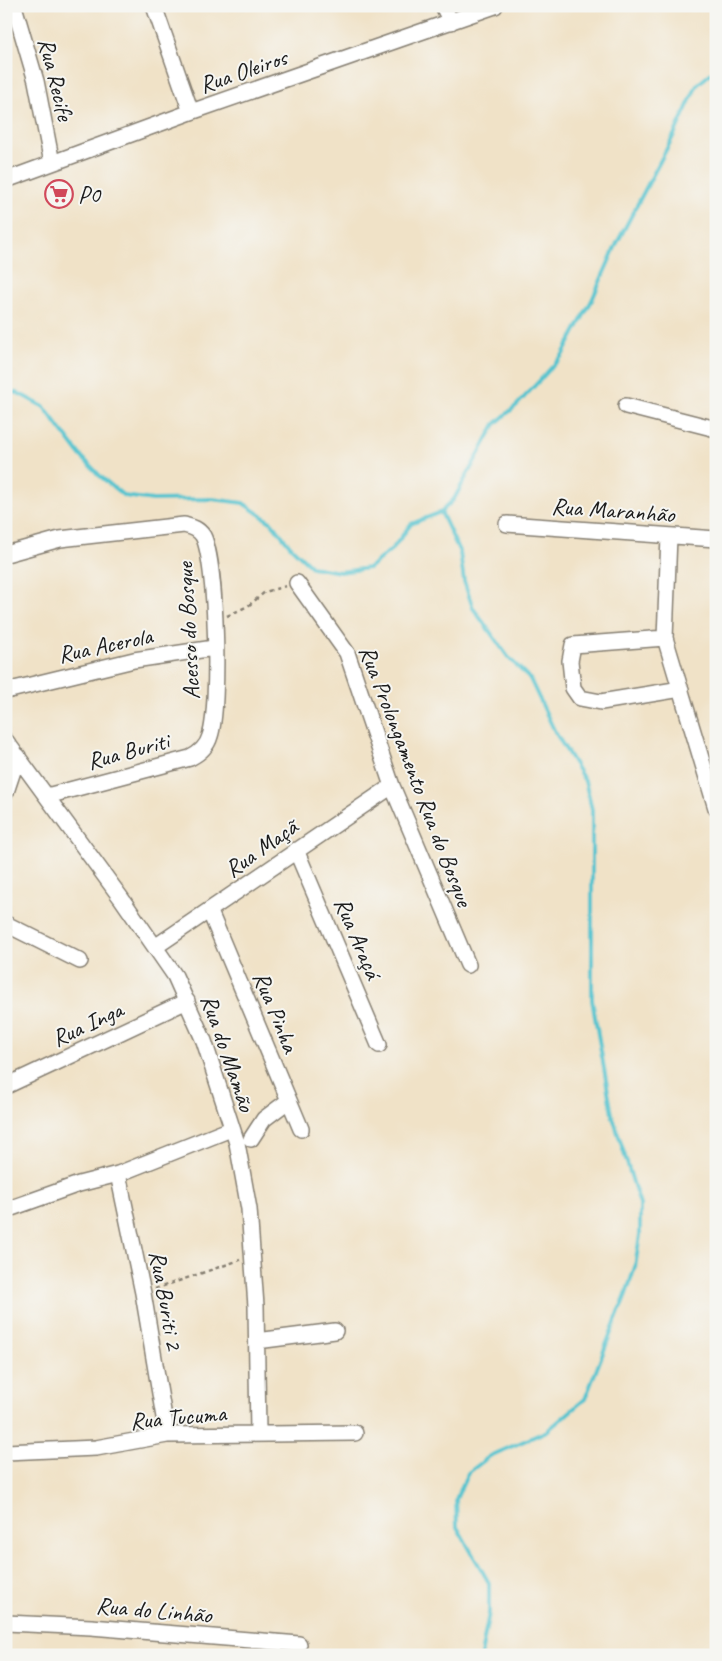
<svg xmlns="http://www.w3.org/2000/svg" width="722" height="1661" font-family="Caveat,sans-serif">
<rect width="100%" height="100%" fill="#f6f6f2"/>
<filter id="ink" filterUnits="userSpaceOnUse"><feTurbulence type="fractalNoise" baseFrequency=".02" numOctaves="2"/><feDisplacementMap in="SourceGraphic" scale="10" xChannelSelector="R" yChannelSelector="G"/><feConvolveMatrix kernelMatrix="1 2 1 2 8 2 1 2 1" color-interpolation-filters="sRGB"/></filter>
<filter id="wash" filterUnits="userSpaceOnUse"><feTurbulence type="fractalNoise" baseFrequency=".0096" numOctaves="4" result="noise"/><feDisplacementMap in="SourceGraphic" scale="20" xChannelSelector="R" yChannelSelector="G"/><feGaussianBlur stdDeviation="1.12" result="paint"/><feColorMatrix in="noise" values="0 0 0 0 0 0 0 0 0 0 0 0 0 0 0 0 0 1.4 0 .05"/><feComposite in="paint" operator="in"/></filter>
<g filter="url(#wash)">
<rect width="100%" height="100%" fill="#f0e2c7"/>
<g fill="none" stroke-linecap="round" stroke-linejoin="round">
<!-- stream -->
<path stroke="#58c4cf" stroke-width="4" d="M 6,392 L 18,393 L 44,407 L 80,455 L 100,476 L 124,496 L 153,500 L 212,499 L 243,503 L 272,523 L 291,547 L 312,567 L 340,572 L 369,568 L 393,548 L 411,524 L 441,512 L 454,499 L 495,424 L 517,405 L 562,356 L 592,300 L 617,243 L 675,133 L 697,85 L 716,69
M 441,512 L 460,553 L 464,581 L 473,608 L 508,657 L 530,679 L 555,732 L 585,781 L 592,810 L 592,1000 L 612,1114 L 640,1205 L 640,1235 L 635,1267 L 626,1294 L 585,1399 L 547,1431 L 490,1456 L 468,1473 L 456,1499 L 457,1527 L 489,1583 L 489,1613 L 481,1655"/>
</g>
</g>
<g filter="url(#ink)">
<g fill="none" stroke-linecap="round" stroke-linejoin="round">
<defs>
<path id="street" d="M 14,6 L 36,81 L 52,163
M 154,6 L 191,112
M 443,6 L 451,22
M 6,180 L 191,112 L 495,6
M 626,406 L 716,429
M 507,524 L 716,539
M 669,537 L 665,638 L 716,808
M 6,554 L 60,539 L 184,525 C 191,527 198,528 203,536 C 217,563 220,707 210,736 C 207,747 200,753 190,758 L 47,796
M 297,583 L 347,653 L 392,786 L 468,965
M 665,638 L 573,645 L 570,661 L 573,688 L 580,698 L 601,702 L 681,689
M 6,691 L 134,660 L 214,648
M 6,741 L 121,898 L 175,976 L 204,1041 L 237,1143 L 249,1209 L 256,1306 L 258,1433
M 6,792 L 18,756
M 296,850 L 379,1045
M 210,912 L 301,1129
M 6,924 L 80,961
M 155,947 L 392,786
M 6,1086 L 187,1001
M 251,1139 L 264,1119 L 288,1101
M 118,1174 L 143,1293 L 167,1435
M 6,1210 L 79,1184 L 118,1174 L 231,1129
M 257,1341 L 335,1331
M 6,1452 L 96,1448 L 167,1435 L 355,1433
M 6,1623 L 91,1627 L 299,1644"/>
</defs>
<!-- street casing -->
<use href="#street" stroke="#867f72" stroke-width="18"/>
<!-- path -->
<path stroke="#867f72" stroke-width="2.5" stroke-dasharray="4 4" stroke-linecap="butt" d="M 227,616 L 248,606 L 265,592 L 286,586
M 155,1289 L 240,1260"/>
<!-- street -->
<use href="#street" stroke="#fff" stroke-width="15"/>
</g>
</g>
<!-- icons -->
<defs>
<symbol id="supermarket-ring" viewBox="-11 -11 22 22"><circle r="9.5" fill="#f6f6f2" stroke="#d1495b" stroke-width="1.5"/><path d="M-6-5.5h2.5l.6 2H6L4.5 2H-2.5L-4.4-4H-6ZM-1.5 3.2a1.3 1.3 0 1 0 .1 0ZM3 3.2a1.3 1.3 0 1 0 .1 0Z" fill="#d1495b"/></symbol>
</defs>
<g fill-rule="evenodd">
<use href="#supermarket-ring" x="43" y="178" width="32" height="32"/>
</g>
<g text-anchor="middle" stroke-width="4" stroke-linejoin="round" paint-order="stroke">
<!-- street labels -->
<g font-size="24" fill="#1c1c1c" stroke="#f6f6f2">
<text transform="translate(243 71) rotate(-19)" y="8">Rua Oleiros</text>
<text transform="translate(56 79) rotate(76)" y="8">Rua Recife</text>
<text transform="translate(613 510) rotate(4)" y="8">Rua Maranhão</text>
<text transform="translate(188 631) rotate(-93)" y="8">Acesso do Bosque</text>
<text transform="translate(105 645) rotate(-12)" y="8">Rua Acerola</text>
<text transform="translate(128 751) rotate(-15)" y="8">Rua Buriti</text>
<text transform="translate(416 776) rotate(69)" y="8">Rua Prolongamento Rua do Bosque</text>
<text transform="translate(261 848) rotate(-35)" y="8">Rua Maçã</text>
<text transform="translate(358 938) rotate(67)" y="8">Rua Araçá</text>
<text transform="translate(276 1012) rotate(68)" y="8">Rua Pinha</text>
<text transform="translate(87 1024) rotate(-25)" y="8">Rua Inga</text>
<text transform="translate(228 1053) rotate(71)" y="8">Rua do Mamão</text>
<text transform="translate(166 1300) rotate(80)" y="8">Rua Buriti 2</text>
<text transform="translate(178 1417) rotate(-5)" y="8">Rua Tucuma</text>
<text transform="translate(154 1610) rotate(5)" y="8">Rua do Linhão</text>
</g>
<!-- poi labels -->
<g font-size="24" fill="#1c1c1c" stroke="#f6f6f2" text-anchor="start">
<text x="78" y="202">P0</text>
</g>
</g>
<!-- margin -->
<rect width="722" height="1661" fill="none" stroke="#f6f6f2" stroke-width="25"/>
</svg>
